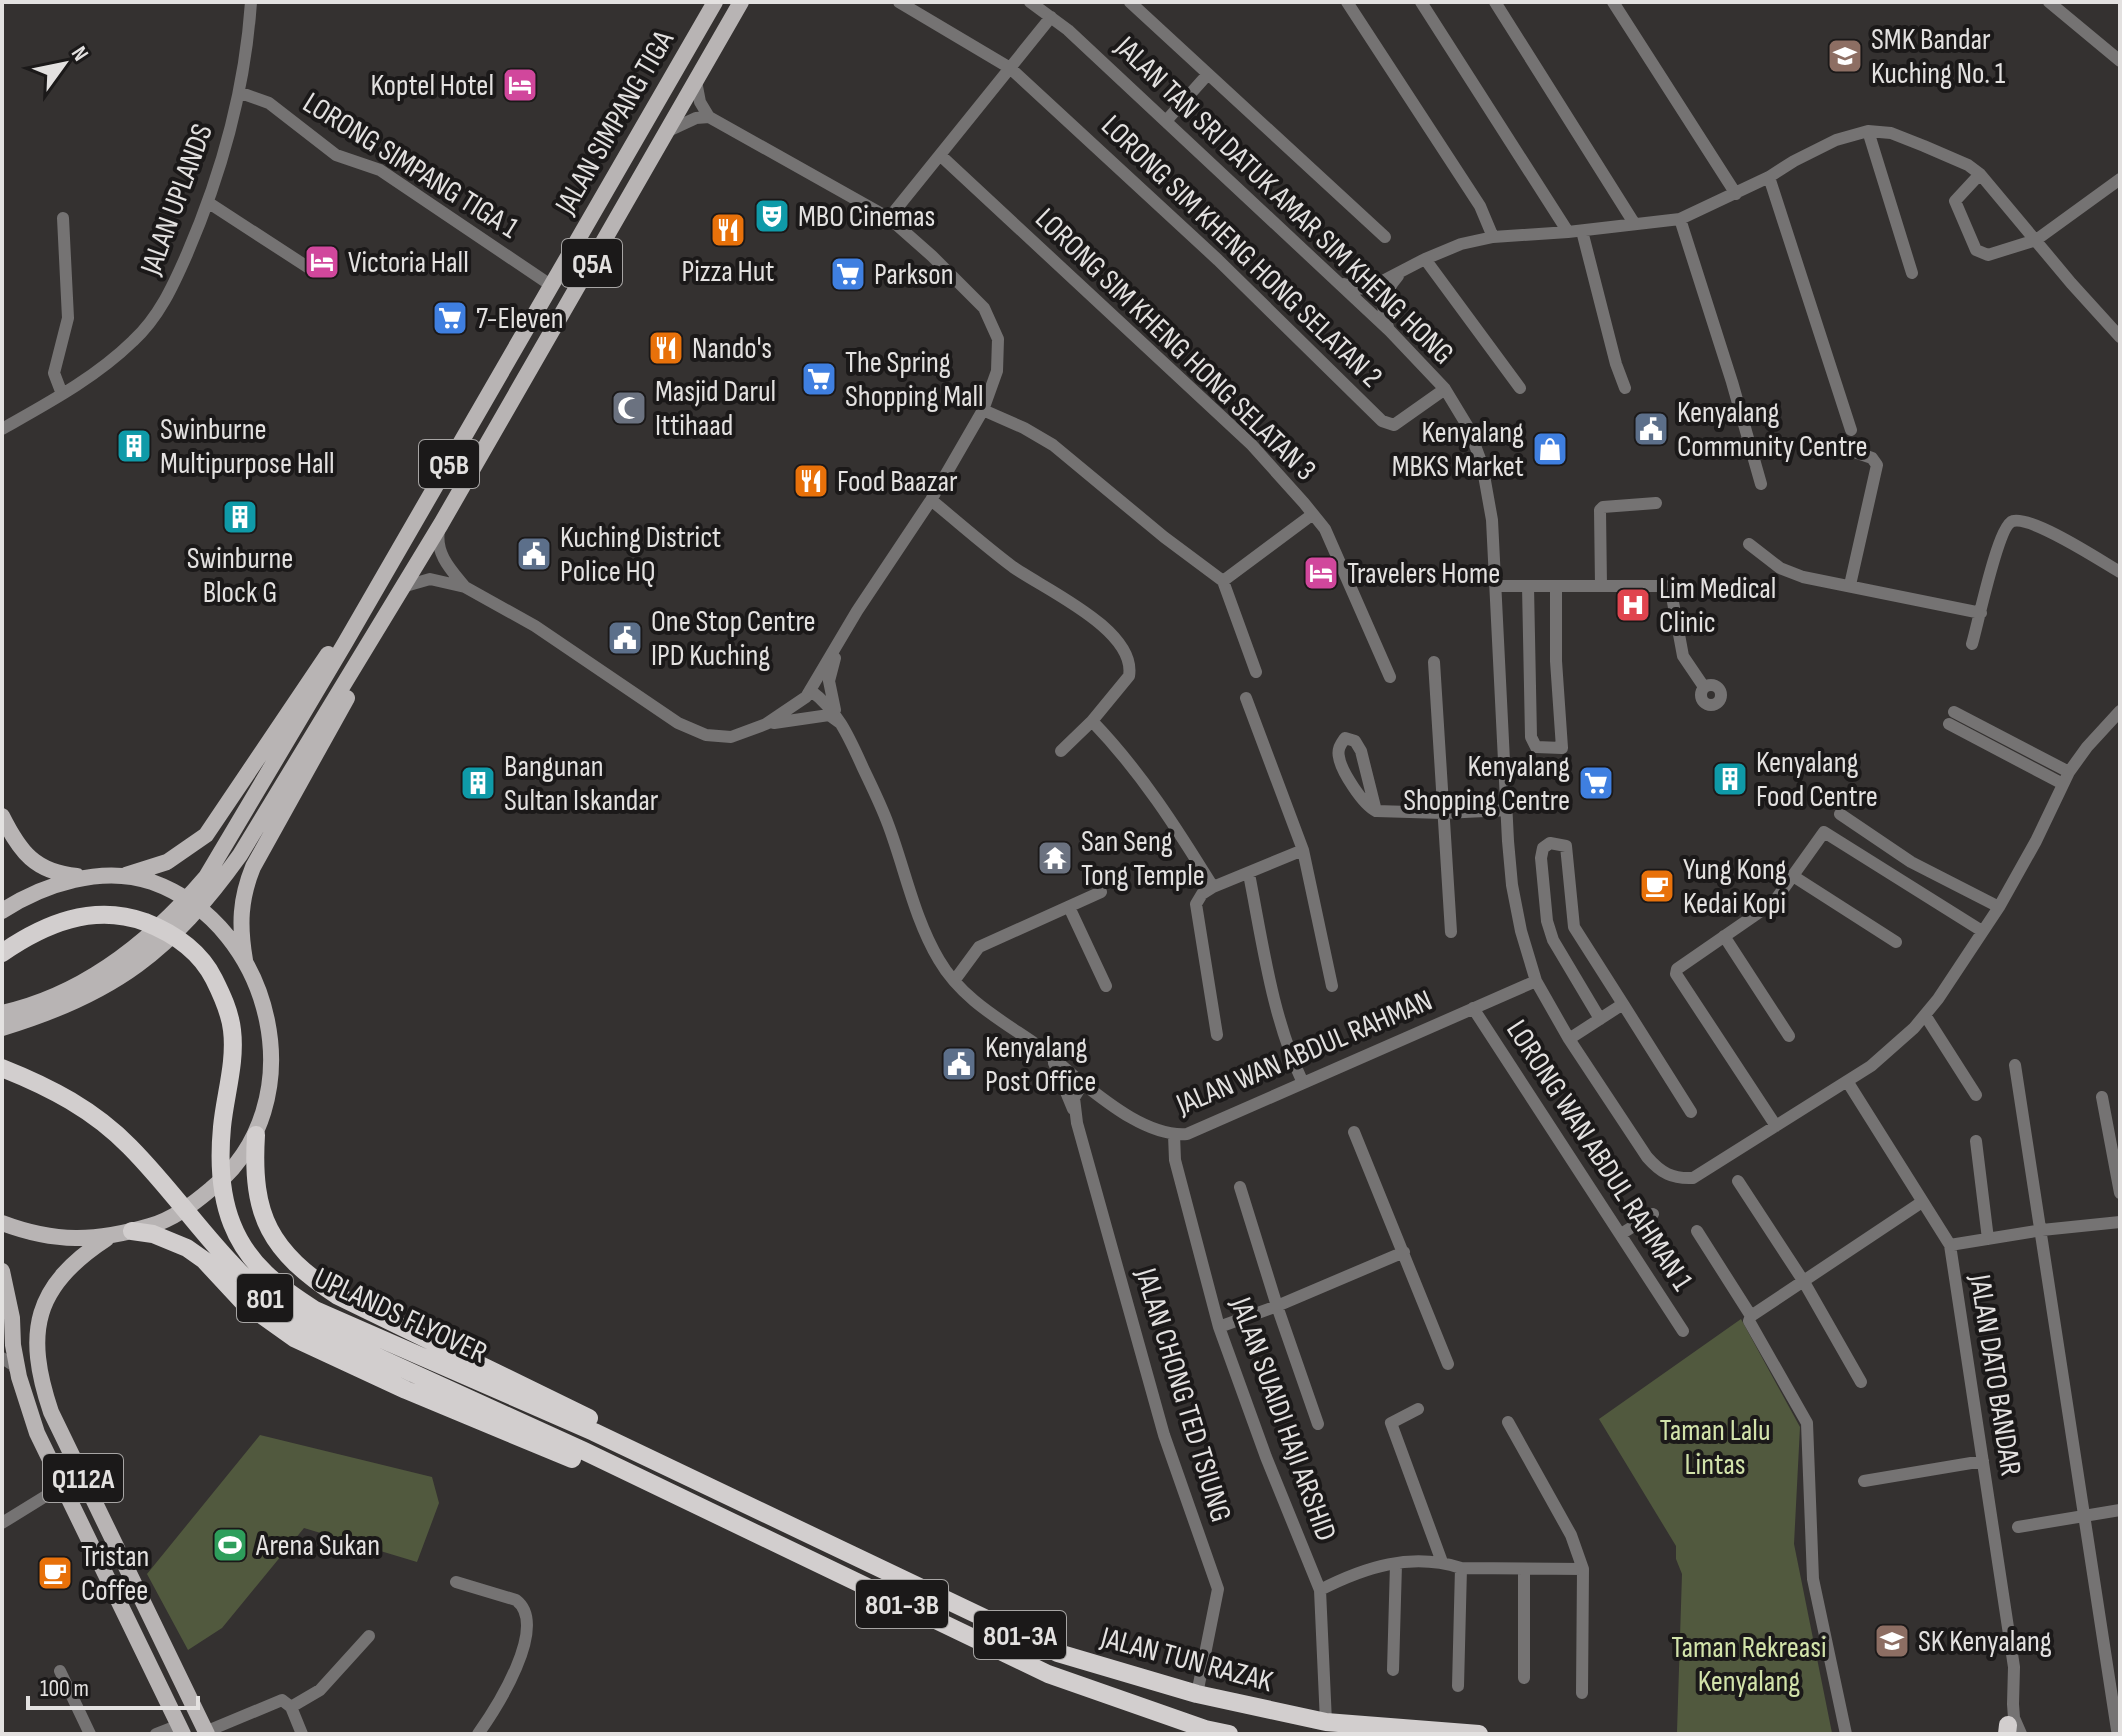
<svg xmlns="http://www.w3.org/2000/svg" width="2122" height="1736" font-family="'Sofia Sans Condensed',sans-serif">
<rect width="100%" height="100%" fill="#343130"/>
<!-- green -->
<path fill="#51593e" d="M 1741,1319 L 1800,1427 L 1794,1544 L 1832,1733 L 1677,1732 L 1682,1574 L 1676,1559 L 1676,1546 L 1599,1419 Z
M 260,1435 L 432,1477 L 439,1503 L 417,1562 L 304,1528 L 222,1628 L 188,1650 L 147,1574 Z"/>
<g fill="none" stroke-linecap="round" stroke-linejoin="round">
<!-- minor -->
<path stroke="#757373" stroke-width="12" d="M 899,2 L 1010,68 L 1218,260 L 1382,421 L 1394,425 L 1445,389
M 1030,2 L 1068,30 L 1390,331 L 1445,389 L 1468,427 L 1482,464 L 1492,520 L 1508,841 L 1512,885 L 1521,931 L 1536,981 L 1569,1039 L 1647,1157 C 1661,1173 1672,1179 1693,1178 L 1871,1066 L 1914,1028 L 1938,999 L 1999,907 L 2036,841 L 2069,772 L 2087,747 L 2120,711
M 1130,2 L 1385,237
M 1347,2 L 1480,206 L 1493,237
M 1421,2 L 1568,232
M 1495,2 L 1634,223
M 1613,2 L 1736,194
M 2049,2 L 2120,61
M 241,93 L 269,103 L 336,155 L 380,170 L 552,286
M 1166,121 L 1208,74
M 668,131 L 696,118 L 709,117
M 1868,131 L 1912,273
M 940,155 L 1251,444 L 1304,503 L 1325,529 L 1390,677
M 1980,174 L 1955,201 L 1976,250 L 1988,255 L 2036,240 L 2120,179
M 1769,177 L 1851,430
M 209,203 L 309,268
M 889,218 L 1051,17
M 1680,219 L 1732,382 L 1761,484
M 1582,231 L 1616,364 L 1625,388
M 1425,259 L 1520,388
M 1344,284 L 1357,289 L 1371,287 L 1425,259 L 1461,244 L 1493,237 L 1568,232 L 1680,219 L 1769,177 L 1794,161 L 1836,140 L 1868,131 L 1891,133 L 1924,146 L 1968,165 L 1980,174 L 2071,283 L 2120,337
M 1388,327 C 1379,305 1383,294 1398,276
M 62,394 L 54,373 L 68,318 L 63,218
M 983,410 L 1024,428 L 1053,445 L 1164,537 L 1223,581 L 1313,514
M 2,429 C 48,403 95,378 133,341 C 159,317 173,286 187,254 C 222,173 245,90 251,2
M 1834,445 L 1872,458 L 1877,465 L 1850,585
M 931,500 C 958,522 985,546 1013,567 C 1044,589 1137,630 1129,676 L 1092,721 L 1061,751
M 439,530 C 435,554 451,570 465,587
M 1749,544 L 1780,568 L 1803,577 L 1981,613
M 1223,581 L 1256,672
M 1497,586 L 1670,586 L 1683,656 L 1704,687
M 1528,586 L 1531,737 L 1536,747 L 1562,748 L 1556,661 L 1556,586
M 1601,586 L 1600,510 L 1603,507 L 1656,503
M 402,587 L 430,579 L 465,587 L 535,626 L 678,723 L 706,735 L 731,737 L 766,724 L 806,697 L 857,611 L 931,500 L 983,410 L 997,371 L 998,339 L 984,308 L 932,256 L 889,218 L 709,117 L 700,102 L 696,81
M 1972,644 C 1978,624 1998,525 2013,521 C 2033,516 2101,561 2120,572
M 1434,662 L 1451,932
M1701 695a10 10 0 1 1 20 0a10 10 0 1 1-20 0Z
M 810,690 C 838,711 849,737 863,768 C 872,787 881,805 888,824 C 905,869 914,918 939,960 C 961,998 999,1019 1034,1043 C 1048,1053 1062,1066 1076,1078 C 1105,1101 1148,1137 1187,1134 L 1536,981
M 1246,698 L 1303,850 L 1332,986
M 835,710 L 829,681 L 835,658
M 1954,712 L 2069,772
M 1092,721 C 1141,772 1176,827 1213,887
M 774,723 L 829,715 L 840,723
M 1949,724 L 2063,784
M 1376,811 L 1361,751 L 1355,741 L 1345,738 C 1341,744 1337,749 1339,757 C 1341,771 1363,805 1376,811 L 1443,813 L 1507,810
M 1840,814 L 1911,862 L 1999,907
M 1249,874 C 1263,945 1272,1017 1303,1083
M 1793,876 L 1896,942
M 1069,907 L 1106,986
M 1724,936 L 1789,1036
M 954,981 L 979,947 L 1101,892
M 1473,1008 L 1683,1331
M 1925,1015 L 1976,1095
M 1600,1019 L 1553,940 L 1547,921 L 1541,858 L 1543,848 L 1550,843 L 1566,846 L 1574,927 L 1623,1004
M 1217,1035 L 1196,904 L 1202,894 L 1213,887 L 1303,850
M 1569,1039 L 1623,1004 L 1691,1112
M 1054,1063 L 1073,1109
M 2015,1065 L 2117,1730 L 2120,1733
M 1847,1081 L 1950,1245 L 2014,1667 L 2013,1704 L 2014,1718 L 2021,1734
M 1083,1083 L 1074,1098 L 1077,1123 L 1164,1435 L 1218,1589 L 1197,1694
M 2102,1097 L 2120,1193
M 1776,1126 L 1676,974 L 1677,969 L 1774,902 L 1824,832 L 1982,931
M 1354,1132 L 1448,1364
M 1174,1135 L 1175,1160 L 1219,1327 L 1266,1457 L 1320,1590 L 1326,1722
M 1976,1141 L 1988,1239
M 1738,1181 L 1804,1282 L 1861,1382
M 1240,1187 L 1277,1306 L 1318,1424
M 1697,1231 L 1751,1316
M 1621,1234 L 1653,1214
M 1950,1245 L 2042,1230 L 2120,1222
M 1219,1327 L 1277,1306 L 1404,1252
M 2,1358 L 13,1365 L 18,1374
M 1418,1409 L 1391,1423 L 1442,1562
M 1508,1422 L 1571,1535 L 1583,1569 L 1582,1693
M 1864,1481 L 1983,1461
M 2,1523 L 62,1486
M 2018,1527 L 2120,1510
M 1524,1570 L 1524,1678
M 456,1582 L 516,1600 C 550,1626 495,1710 478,1734
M 1320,1590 C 1365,1567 1411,1552 1461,1568 L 1583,1569
M 1393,1670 L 1396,1564
M 60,1671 L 90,1734
M 1458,1686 L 1461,1568
M 291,1707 L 320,1690 L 369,1636
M 205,1732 L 282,1700 L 291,1707 L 302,1734
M 156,1734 L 179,1725
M 1846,1734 L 1813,1579 L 1807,1423 L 1749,1321 L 1751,1316 L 1922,1202"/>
<!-- major -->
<path stroke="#b8b4b4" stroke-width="16" d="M 2,816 C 20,852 35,872 77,876
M 126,875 L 167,862 L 206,835 L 328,654
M 2,911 C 44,884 102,865 152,882 C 275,926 316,1105 211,1189 C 192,1205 173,1219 150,1226 C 96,1242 55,1243 2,1223
M 245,960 C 239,925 240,899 253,867 L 347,698
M 2,1013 C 84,995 153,939 206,877 L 345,643 L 715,2
M 2,1028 C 115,994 171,951 240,855 L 441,524 L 741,2
M 106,1239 C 34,1286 24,1332 51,1412 L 207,1734
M 2,1271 L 12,1318 L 13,1345 L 19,1377 L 37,1433 L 183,1734"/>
<!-- highway -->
<path stroke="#d2cece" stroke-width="18" d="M 2,953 C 44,924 93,903 145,922 C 173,933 200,951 214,979 C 222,995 230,1012 232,1030 C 236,1063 225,1095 222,1127 C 219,1159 220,1194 232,1224 C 248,1265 279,1287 315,1310 L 594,1432 L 1058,1653 L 1197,1694 L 1326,1722 L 1479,1734
M 2,1068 C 50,1087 94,1110 130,1147 C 193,1211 226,1276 305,1324 L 584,1451 L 1048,1674 L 1205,1729 L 1229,1734
M 256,1135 C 251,1217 270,1251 338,1296 L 589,1418
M 132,1231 L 153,1234 L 187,1248 L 204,1260 L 242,1301 L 294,1338 L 406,1390 L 572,1459
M 2007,1734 L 2008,1725"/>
</g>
<!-- icons -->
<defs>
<symbol id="school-square" viewBox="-11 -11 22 22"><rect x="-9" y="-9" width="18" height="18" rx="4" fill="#8d6e63" stroke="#1b1919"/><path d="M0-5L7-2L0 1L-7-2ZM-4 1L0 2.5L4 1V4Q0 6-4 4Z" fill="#fff"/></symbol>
<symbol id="hotel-square" viewBox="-11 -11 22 22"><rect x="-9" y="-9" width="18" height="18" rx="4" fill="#d1479c" stroke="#1b1919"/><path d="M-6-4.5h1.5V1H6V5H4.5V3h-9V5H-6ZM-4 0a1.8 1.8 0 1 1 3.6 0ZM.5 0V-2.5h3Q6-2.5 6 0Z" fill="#fff"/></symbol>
<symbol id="theatre-square" viewBox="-11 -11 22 22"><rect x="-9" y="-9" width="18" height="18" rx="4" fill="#0f9aa8" stroke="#1b1919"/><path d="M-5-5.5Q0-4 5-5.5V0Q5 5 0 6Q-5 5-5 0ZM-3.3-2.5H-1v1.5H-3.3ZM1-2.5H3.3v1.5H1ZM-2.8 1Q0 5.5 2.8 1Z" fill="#fff"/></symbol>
<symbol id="restaurant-square" viewBox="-11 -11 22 22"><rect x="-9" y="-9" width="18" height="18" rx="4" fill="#e8710a" stroke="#1b1919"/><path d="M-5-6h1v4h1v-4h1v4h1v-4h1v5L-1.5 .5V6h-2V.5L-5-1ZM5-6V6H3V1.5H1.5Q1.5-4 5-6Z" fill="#fff"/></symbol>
<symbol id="supermarket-square" viewBox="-11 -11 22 22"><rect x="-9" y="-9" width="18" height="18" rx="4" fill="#3f7fe0" stroke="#1b1919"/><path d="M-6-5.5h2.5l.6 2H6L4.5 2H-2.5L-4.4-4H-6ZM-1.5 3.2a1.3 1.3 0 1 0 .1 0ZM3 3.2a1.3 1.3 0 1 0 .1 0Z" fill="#fff"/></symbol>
<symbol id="mosque-square" viewBox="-11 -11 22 22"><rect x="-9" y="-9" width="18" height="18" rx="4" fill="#6b7280" stroke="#1b1919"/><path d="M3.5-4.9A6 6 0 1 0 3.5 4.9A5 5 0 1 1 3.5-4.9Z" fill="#fff"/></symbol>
<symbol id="civic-square" viewBox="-11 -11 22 22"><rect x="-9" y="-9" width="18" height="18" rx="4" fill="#5c6f8a" stroke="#1b1919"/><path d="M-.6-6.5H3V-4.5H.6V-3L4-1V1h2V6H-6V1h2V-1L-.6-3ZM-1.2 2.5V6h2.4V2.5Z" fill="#fff"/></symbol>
<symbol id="building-square" viewBox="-11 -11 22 22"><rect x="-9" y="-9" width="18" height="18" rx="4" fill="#0f9aa8" stroke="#1b1919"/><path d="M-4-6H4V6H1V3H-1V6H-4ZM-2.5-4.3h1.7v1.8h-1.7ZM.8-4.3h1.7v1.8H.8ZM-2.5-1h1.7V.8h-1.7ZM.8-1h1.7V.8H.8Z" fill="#fff"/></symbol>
<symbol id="shop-square" viewBox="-11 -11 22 22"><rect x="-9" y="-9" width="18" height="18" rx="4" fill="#3f7fe0" stroke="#1b1919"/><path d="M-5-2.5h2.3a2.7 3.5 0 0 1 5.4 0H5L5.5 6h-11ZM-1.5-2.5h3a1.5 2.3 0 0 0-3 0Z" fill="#fff"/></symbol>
<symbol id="hospital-square" viewBox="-11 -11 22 22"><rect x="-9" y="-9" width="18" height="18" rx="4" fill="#e0444e" stroke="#1b1919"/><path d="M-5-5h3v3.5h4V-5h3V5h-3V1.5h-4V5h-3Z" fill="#fff"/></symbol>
<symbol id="temple-square" viewBox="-11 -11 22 22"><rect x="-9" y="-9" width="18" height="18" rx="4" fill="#6b7280" stroke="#1b1919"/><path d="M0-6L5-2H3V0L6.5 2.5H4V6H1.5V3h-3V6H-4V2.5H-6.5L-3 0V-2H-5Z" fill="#fff"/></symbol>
<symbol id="cafe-square" viewBox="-11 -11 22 22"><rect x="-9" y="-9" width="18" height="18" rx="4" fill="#e8710a" stroke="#1b1919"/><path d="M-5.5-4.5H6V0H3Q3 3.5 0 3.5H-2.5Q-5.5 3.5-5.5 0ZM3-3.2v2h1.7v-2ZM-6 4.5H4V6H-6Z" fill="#fff"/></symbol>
<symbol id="stadium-square" viewBox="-11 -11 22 22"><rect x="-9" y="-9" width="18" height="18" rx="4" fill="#2e9e5b" stroke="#1b1919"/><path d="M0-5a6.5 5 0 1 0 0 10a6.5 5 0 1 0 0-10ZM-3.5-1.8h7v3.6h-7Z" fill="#fff"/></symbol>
</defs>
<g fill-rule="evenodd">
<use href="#school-square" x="1825" y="36" width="40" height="40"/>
<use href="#hotel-square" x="500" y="65" width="40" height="40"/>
<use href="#theatre-square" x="752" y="196" width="40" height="40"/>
<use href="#restaurant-square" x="708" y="210" width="40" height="40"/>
<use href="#hotel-square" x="302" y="242" width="40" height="40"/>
<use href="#supermarket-square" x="828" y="254" width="40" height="40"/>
<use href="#supermarket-square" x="430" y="298" width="40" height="40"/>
<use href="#restaurant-square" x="646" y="328" width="40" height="40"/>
<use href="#supermarket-square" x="799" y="359" width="40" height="40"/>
<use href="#mosque-square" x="609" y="388" width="40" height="40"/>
<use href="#civic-square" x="1631" y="409" width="40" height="40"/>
<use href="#building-square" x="114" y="426" width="40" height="40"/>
<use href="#shop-square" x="1530" y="429" width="40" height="40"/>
<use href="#restaurant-square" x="791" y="461" width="40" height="40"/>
<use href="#building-square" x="220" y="497" width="40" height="40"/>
<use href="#civic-square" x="514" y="534" width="40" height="40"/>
<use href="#hotel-square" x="1301" y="553" width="40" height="40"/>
<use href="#hospital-square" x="1613" y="585" width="40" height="40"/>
<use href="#civic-square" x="605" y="618" width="40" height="40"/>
<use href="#building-square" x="1710" y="759" width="40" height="40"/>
<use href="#building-square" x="458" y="763" width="40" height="40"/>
<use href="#supermarket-square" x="1576" y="763" width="40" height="40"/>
<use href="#temple-square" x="1035" y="838" width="40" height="40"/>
<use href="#cafe-square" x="1637" y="866" width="40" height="40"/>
<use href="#civic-square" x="939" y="1044" width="40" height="40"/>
<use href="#stadium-square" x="210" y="1525" width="40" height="40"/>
<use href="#cafe-square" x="35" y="1553" width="40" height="40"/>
<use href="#school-square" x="1872" y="1621" width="40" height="40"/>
</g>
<g text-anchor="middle" stroke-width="8" stroke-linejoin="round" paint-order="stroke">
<!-- shield labels -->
<g fill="#1b1919" stroke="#a7a5a4" stroke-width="2">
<rect x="562" y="239" width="60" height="48" rx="6"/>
<rect x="419" y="440" width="60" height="48" rx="6"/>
<rect x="237" y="1274" width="56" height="48" rx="6"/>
<rect x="43" y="1454" width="80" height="48" rx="6"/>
<rect x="856" y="1580" width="92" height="48" rx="6"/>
<rect x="974" y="1611" width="92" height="48" rx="6"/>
</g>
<g font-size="28" font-weight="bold" fill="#e3e1e0">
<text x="592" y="273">Q5A</text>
<text x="449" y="474">Q5B</text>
<text x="265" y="1308">801</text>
<text x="83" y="1488">Q112A</text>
<text x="902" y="1614">801-3B</text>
<text x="1020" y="1645">801-3A</text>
</g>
<!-- poi labels -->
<g font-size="30" fill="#e3e1e0" stroke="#1b1919" text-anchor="start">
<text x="1871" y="49">SMK Bandar<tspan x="1871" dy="34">Kuching No. 1</tspan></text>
<text x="494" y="95" text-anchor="end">Koptel Hotel</text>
<text x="798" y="226">MBO Cinemas</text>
<text x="348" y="272">Victoria Hall</text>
<text x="728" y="281" text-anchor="middle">Pizza Hut</text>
<text x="874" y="284">Parkson</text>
<text x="476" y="328">7-Eleven</text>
<text x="692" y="358">Nando's</text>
<text x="845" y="372">The Spring<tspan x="845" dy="34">Shopping Mall</tspan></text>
<text x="655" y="401">Masjid Darul<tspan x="655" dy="34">Ittihaad</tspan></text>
<text x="1677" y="422">Kenyalang<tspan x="1677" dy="34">Community Centre</tspan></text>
<text x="160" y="439">Swinburne<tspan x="160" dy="34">Multipurpose Hall</tspan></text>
<text x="1524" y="442" text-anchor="end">Kenyalang<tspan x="1524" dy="34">MBKS Market</tspan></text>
<text x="837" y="491">Food Baazar</text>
<text x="560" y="547">Kuching District<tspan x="560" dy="34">Police HQ</tspan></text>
<text x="240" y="568" text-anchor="middle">Swinburne<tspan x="240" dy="34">Block G</tspan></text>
<text x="1347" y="583">Travelers Home</text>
<text x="1659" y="598">Lim Medical<tspan x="1659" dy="34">Clinic</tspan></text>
<text x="651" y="631">One Stop Centre<tspan x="651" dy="34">IPD Kuching</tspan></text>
<text x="1756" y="772">Kenyalang<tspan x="1756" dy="34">Food Centre</tspan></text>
<text x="504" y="776">Bangunan<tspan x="504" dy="34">Sultan Iskandar</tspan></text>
<text x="1570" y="776" text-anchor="end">Kenyalang<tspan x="1570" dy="34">Shopping Centre</tspan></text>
<text x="1081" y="851">San Seng<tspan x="1081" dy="34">Tong Temple</tspan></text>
<text x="1683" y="879">Yung Kong<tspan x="1683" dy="34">Kedai Kopi</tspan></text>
<text x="985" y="1057">Kenyalang<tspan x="985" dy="34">Post Office</tspan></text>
<text x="256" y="1555">Arena Sukan</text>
<text x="81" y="1566">Tristan<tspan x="81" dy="34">Coffee</tspan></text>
<text x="1918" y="1651">SK Kenyalang</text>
</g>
<!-- street labels -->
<g font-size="30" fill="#e3e1e0" stroke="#1b1919">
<text transform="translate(614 122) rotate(-60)" y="10">JALAN SIMPANG TIGA</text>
<text transform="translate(411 165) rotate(32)" y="10">LORONG SIMPANG TIGA 1</text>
<text transform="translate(176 199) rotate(-70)" y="10">JALAN UPLANDS</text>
<text transform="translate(1285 200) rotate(44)" y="10">JALAN TAN SRI DATUK AMAR SIM KHENG HONG</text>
<text transform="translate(1242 251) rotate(44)" y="10">LORONG SIM KHENG HONG SELATAN 2</text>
<text transform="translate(1176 344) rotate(44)" y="10">LORONG SIM KHENG HONG SELATAN 3</text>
<text transform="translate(1304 1052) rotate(-23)" y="10">JALAN WAN ABDUL RAHMAN</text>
<text transform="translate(1600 1155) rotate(57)" y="10">LORONG WAN ABDUL RAHMAN 1</text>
<text transform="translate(401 1315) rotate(25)" y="10">UPLANDS FLYOVER</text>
<text transform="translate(1996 1375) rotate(81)" y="10">JALAN DATO BANDAR</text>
<text transform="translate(1184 1395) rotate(73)" y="10">JALAN CHONG TED TSIUNG</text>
<text transform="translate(1284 1419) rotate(70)" y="10">JALAN SUAIDI HAJI ARSHID</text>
<text transform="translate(1187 1659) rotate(15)" y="10">JALAN TUN RAZAK</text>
</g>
<!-- park labels -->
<g font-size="30" fill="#d2e3aa" stroke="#1b1919">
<text x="1715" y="1440">Taman Lalu<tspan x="1715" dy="34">Lintas</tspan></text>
<text x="1749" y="1657">Taman Rekreasi<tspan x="1749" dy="34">Kenyalang</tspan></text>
</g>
</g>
<!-- border -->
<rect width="2122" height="1736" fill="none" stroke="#e3e1e0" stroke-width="8"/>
<!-- north arrow -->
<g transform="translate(64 64) rotate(57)" stroke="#1b1919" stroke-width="6" paint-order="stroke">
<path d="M0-6L14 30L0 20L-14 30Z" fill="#e3e1e0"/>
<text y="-12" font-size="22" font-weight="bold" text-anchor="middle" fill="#e3e1e0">N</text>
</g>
<!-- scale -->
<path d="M28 1696v12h170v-12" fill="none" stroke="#e3e1e0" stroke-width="4"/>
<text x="40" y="1696" font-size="24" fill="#e3e1e0" stroke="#1b1919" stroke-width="6" paint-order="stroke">100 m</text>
</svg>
